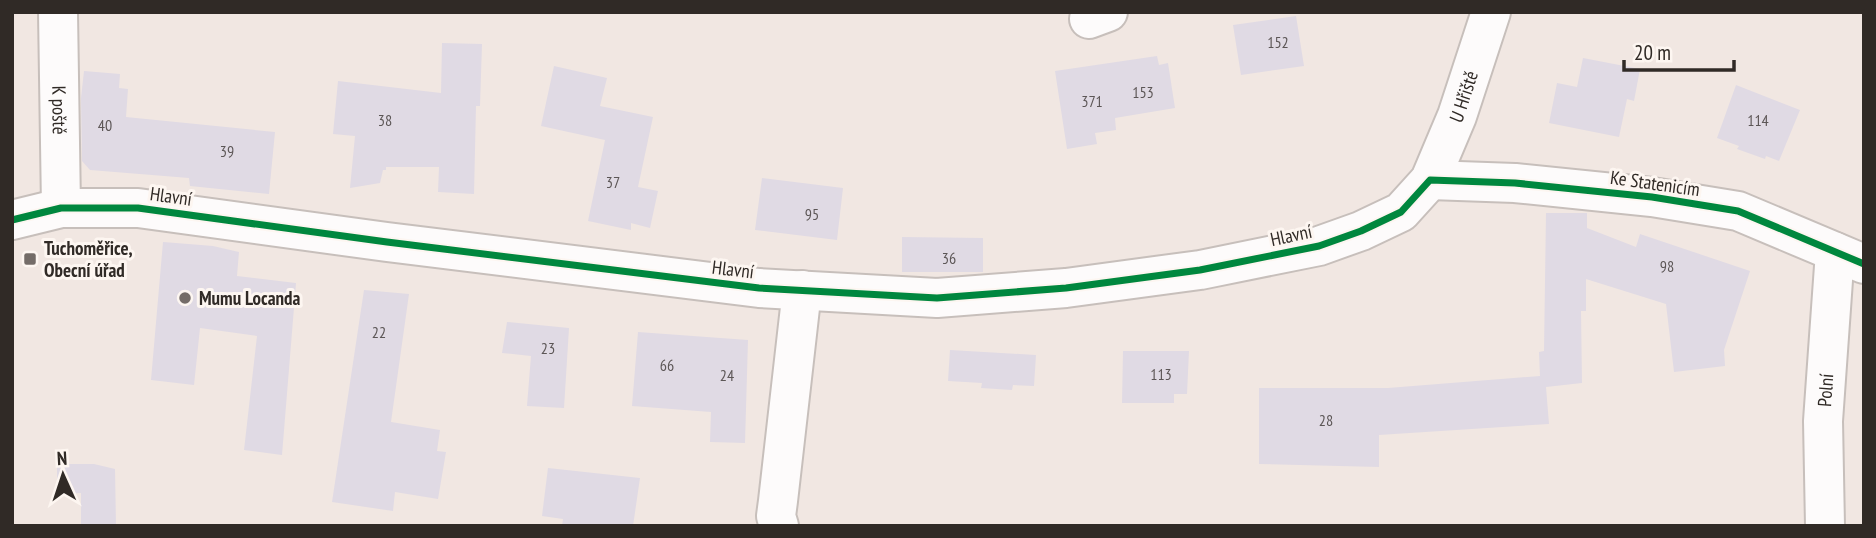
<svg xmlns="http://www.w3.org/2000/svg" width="1876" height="538" font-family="'PT Sans Narrow',sans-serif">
<rect width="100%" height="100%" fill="#f1e7e2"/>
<!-- building -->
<path fill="#e0dae4" d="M 1296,16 L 1304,66 L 1241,75 L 1233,25 Z
M 442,43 L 482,44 L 480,106 L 476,106 L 474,194 L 438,192 L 439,167 L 386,167 L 386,170 L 383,170 L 380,183 L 350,188 L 355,136 L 333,134 L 338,81 L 441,93 Z
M 1157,56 L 1159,65 L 1168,63 L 1175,108 L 1115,118 L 1116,130 L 1095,133 L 1097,144 L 1067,149 L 1055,71 Z
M 1583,58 L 1640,69 L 1634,101 L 1627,99 L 1619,137 L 1549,123 L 1557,83 L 1577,87 Z
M 554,66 L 607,78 L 600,106 L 653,117 L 638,187 L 658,191 L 650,228 L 631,223 L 631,230 L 588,221 L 605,140 L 541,126 Z
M 84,71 L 120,74 L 119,88 L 128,89 L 126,117 L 275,132 L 269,194 L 190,186 L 189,178 L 90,170 L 82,161 L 81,98 Z
M 1736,85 L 1800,110 L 1779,161 L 1766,156 L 1765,159 L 1737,149 L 1739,146 L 1717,138 Z
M 762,178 L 843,188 L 837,240 L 755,230 Z
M 1546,213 L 1587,213 L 1587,228 L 1636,247 L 1640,234 L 1750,271 L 1724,350 L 1725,366 L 1674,372 L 1666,304 L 1586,279 L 1586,311 L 1581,311 L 1582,383 L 1546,387 L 1549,424 L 1379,435 L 1379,467 L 1259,464 L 1259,388 L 1388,388 L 1540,376 L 1539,352 L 1544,351 Z
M 902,237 L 983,238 L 983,272 L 902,272 Z
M 163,242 L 213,246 L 239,252 L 237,276 L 296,283 L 282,455 L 244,450 L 257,336 L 200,328 L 194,385 L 151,380 Z
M 364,290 L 409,294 L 391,422 L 440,430 L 437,451 L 446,452 L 438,499 L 395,492 L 393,511 L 332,502 Z
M 507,322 L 569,328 L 564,408 L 527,406 L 531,356 L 502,353 Z
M 638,332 L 748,340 L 745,443 L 710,442 L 711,412 L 632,406 Z
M 950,350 L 1036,355 L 1034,386 L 1013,385 L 1012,390 L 981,388 L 982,383 L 948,381 Z
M 1123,351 L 1189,351 L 1187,394 L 1174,394 L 1174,403 L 1122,403 Z
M 57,464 L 94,464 L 115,469 L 116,526 L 81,526 L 81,493 L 57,494 Z
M 548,468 L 640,478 L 633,526 L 562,526 L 563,519 L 542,516 Z"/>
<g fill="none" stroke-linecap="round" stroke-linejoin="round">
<defs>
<g id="minor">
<path id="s1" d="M 58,12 L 61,208"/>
<path d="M 1089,19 L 1108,12"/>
<path d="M 1430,180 L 1515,183 L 1652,197 L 1738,211 L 1864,264"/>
<path id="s2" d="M 12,220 L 61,208 L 138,208 L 387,242 L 759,288 L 937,298 L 1066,288 L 1200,270 L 1319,246 L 1361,231 L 1401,212 L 1430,180 L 1457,116 L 1491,12"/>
<path d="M 779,526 L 776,516 L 778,501 L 802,290"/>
<path id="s3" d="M 1825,526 L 1823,421 L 1835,252"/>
</g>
</defs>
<!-- minor casing -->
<use href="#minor" stroke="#c7bfbb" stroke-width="42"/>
<!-- minor -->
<use href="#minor" stroke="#fdfbfb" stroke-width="38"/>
<defs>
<path id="cycleway" d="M 12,220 L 61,208 L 138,208 L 387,242 L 759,288 L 937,298 L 1066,288 L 1200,270 L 1319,246 L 1361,231 L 1401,212 L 1430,180 L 1515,183 L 1652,197 L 1738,211 L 1864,264"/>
</defs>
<!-- cycleway casing -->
<use href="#cycleway" stroke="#fdf6f1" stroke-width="11"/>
<!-- cycleway -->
<use href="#cycleway" stroke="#00873e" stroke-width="7"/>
</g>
<!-- markers -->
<g fill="#746c68" stroke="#fdf6f1" stroke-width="2.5">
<rect x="23" y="252" width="14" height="14" rx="3.5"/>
<circle cx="185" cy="298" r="7"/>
</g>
<g text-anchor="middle" stroke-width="6" stroke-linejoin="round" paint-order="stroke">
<!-- number labels -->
<g font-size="16" fill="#5c5656">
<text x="1278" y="48">152</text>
<text x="1143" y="98">153</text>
<text x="1092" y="107">371</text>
<text x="385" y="126">38</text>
<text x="1758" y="126">114</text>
<text x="105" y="131">40</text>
<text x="227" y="157">39</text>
<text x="613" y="188">37</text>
<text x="812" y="220">95</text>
<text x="949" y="264">36</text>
<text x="1667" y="272">98</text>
<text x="379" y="338">22</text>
<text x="548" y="354">23</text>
<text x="667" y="371">66</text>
<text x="1161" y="380">113</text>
<text x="727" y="381">24</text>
<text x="1326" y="426">28</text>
</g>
<!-- street labels -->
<g font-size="19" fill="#302a26" stroke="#fdf6f1">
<text dy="7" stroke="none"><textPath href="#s2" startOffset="1540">U Hřiště</textPath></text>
<text dy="7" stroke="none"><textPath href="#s1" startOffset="98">K poště</textPath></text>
<text transform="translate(1655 183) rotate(8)" y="7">Ke Statenicím</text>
<text transform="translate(171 196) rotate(8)" y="7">Hlavní</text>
<text transform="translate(1291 235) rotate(-12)" y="7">Hlavní</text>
<text transform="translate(733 269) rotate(7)" y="7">Hlavní</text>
<text dy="7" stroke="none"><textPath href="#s3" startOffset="136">Polní</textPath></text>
</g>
<!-- poi labels -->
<g font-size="19" font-weight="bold" fill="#302a26" stroke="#fdf6f1" text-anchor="start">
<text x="44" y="255">Tuchoměřice,<tspan x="44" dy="22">Obecní úřad</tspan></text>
<text x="199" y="305">Mumu Locanda</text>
</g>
</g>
<!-- border -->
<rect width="1876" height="538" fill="none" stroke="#302a26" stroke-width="28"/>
<!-- north arrow -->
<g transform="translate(63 475) rotate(357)" stroke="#fdf6f1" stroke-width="5" paint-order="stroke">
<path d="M0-5L12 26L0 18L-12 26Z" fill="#302a26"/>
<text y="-10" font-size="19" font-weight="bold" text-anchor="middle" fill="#302a26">N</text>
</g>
<!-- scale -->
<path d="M1624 60v10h110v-10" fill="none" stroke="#302a26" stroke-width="3.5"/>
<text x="1634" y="60" font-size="21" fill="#302a26" stroke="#fdf6f1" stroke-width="5" paint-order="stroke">20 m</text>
</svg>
